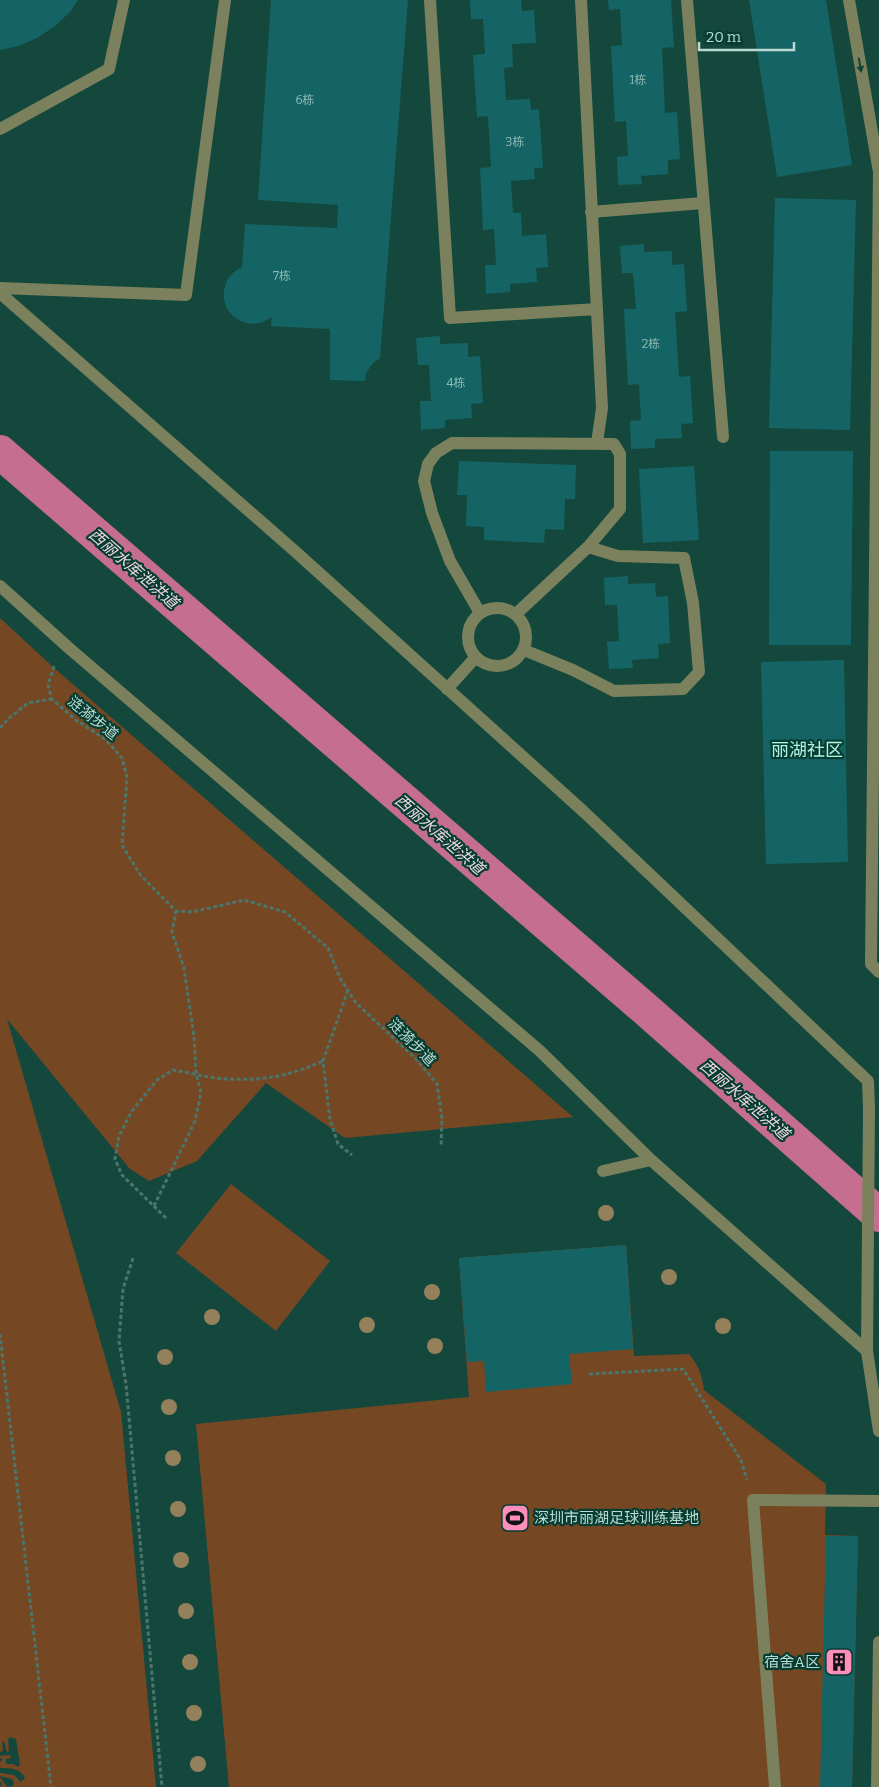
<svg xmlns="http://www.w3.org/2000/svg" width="879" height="1787" font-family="Bitter,'Noto Sans SC',serif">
<rect width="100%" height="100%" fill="#15483d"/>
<!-- green -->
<path fill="#764723" d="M 0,618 L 53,667 L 573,1117 L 345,1138 L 266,1083 L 197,1161 L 149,1181 L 130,1169 L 7,1019 L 121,1412 L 156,1787 L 0,1787 L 2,1784 L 0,1781 L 0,1777 L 7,1787 L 13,1786 L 14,1783 L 12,1779 L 0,1776 L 0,1773 L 14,1775 L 21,1782 L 25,1778 C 20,1768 10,1768 0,1768 L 0,1762 L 3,1759 L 0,1758 L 0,1756 L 10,1755 L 11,1758 L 6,1759 L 6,1764 L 13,1764 L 18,1767 L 20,1764 L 16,1739 L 10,1737 L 8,1739 L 9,1751 L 7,1752 L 4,1741 L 2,1743 L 3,1751 L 0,1752 Z
M 231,1184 L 330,1261 L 276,1331 L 176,1253 Z
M 626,1245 L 634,1356 L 689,1354 C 699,1366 702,1375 704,1390 L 826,1484 L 825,1535 L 858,1536 L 852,1787 L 229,1787 L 196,1424 L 469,1397 L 459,1258 Z"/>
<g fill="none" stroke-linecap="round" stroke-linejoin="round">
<!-- canal -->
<path stroke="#c56e90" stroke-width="34" d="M 0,452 L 643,1007 L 879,1215"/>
</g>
<!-- building -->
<path fill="#156465" d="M 0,0 L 78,0 L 70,12 L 55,26 L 37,38 L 18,46 L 0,50 Z
M 271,0 L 408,0 L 380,358 L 373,363 L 366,373 L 365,381 L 330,380 L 330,329 L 271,326 L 272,317 L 263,322 L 253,324 L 243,322 L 234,317 L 227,309 L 224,300 L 224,290 L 227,280 L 234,272 L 242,267 L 245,224 L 337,228 L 338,205 L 258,200 Z
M 470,0 L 521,0 L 522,11 L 534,10 L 536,43 L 512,44 L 513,67 L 504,68 L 506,100 L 530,99 L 531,110 L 539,109 L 543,168 L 534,168 L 535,179 L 511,181 L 513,213 L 521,213 L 522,236 L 546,234 L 548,267 L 536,268 L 537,282 L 510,284 L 510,292 L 486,294 L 485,265 L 496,265 L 494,229 L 483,230 L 480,168 L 491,167 L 488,116 L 477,117 L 473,55 L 485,54 L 483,19 L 471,19 Z
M 608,0 L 671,0 L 674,47 L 662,48 L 665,113 L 677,112 L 680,159 L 668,160 L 668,174 L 641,176 L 642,184 L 618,185 L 617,157 L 628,156 L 626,121 L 615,122 L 611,46 L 622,45 L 620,9 L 609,10 Z
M 749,0 L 826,0 L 852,165 L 777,177 Z
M 775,198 L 856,200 L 850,430 L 769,428 Z
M 644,244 L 644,252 L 672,251 L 672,265 L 684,264 L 687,311 L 675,312 L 679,377 L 690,376 L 693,423 L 681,424 L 682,438 L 655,439 L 655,448 L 631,449 L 630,421 L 641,420 L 639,384 L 628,385 L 624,309 L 636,309 L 633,273 L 622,273 L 620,246 Z
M 440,336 L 440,344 L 468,343 L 468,357 L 480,356 L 483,403 L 471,404 L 472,418 L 445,420 L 445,428 L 421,430 L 420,401 L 431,401 L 429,365 L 418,365 L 416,338 Z
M 770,451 L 853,451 L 851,645 L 769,645 Z
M 459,461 L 576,465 L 575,499 L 565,499 L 564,530 L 545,529 L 544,543 L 484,540 L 484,527 L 466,526 L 467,495 L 457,495 Z
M 694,466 L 699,540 L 643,543 L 639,469 Z
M 628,576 L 628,584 L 655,583 L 656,597 L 668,596 L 670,643 L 658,644 L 659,658 L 632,660 L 633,668 L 609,669 L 607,642 L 619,641 L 617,605 L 605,605 L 604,578 Z
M 844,660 L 848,862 L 766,864 L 761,662 Z
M 626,1245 L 633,1349 L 569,1354 L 572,1384 L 486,1392 L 484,1361 L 467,1362 L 459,1258 Z
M 826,1536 L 858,1536 L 852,1787 L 820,1787 Z"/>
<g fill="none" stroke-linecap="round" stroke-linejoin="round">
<!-- path -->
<path stroke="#4a766c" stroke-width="3" stroke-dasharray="4 2.5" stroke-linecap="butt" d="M 54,666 L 48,685 L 52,699 L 76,720 L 105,739 L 122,758 L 127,777 L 122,845 L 141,876 L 176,911 L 192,912 L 244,900 L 285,912 L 328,948 L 340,978 L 356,1003 L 416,1059 L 437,1084 L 442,1119 L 441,1147
M 0,728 L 8,719 L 28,703 L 52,699
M 348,990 L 323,1061 L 330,1119 L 338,1144 L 352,1155
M 154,1206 L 195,1121 L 201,1093 L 196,1073 L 194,1036 L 184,968 L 172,932 L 176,911
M 166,1218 L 122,1175 L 115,1159 L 119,1136 L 132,1111 L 157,1080 L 173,1070 C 192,1073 211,1079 230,1079 C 264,1081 292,1075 323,1061
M 133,1258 L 123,1289 L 119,1341 L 126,1384 L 162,1787
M 0,1334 L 51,1787
M 589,1374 L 683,1369 L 741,1460 L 747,1480"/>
<!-- minor -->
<path stroke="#7b815d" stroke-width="12" d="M 430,0 L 450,318 L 597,309
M 581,0 L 602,408 L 597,443
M 687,0 L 723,437
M 849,0 L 879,172 L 871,964 L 879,972
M 0,129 L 109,69 L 124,0
M 591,212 L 703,203
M 0,288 L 186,295 L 225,0
M 0,293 L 297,553 L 583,811 L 868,1081 L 869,1109 L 867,1351 L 879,1431
M 0,586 L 70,649 L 540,1051 L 651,1160 L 867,1351
M468 637a29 29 0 1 1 58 0a29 29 0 1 1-58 0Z
M 480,613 L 450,561 L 432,513 L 424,481 L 428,464 L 436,453 L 452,443 L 614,444 L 620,454 L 620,509 L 588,547 L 516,614
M 524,650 L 573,670 L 614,691 L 683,689 L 699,672 L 693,603 L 684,558 L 618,556 L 588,547
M 447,689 L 475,658
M 603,1171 L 651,1160
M 775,1787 L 753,1500 L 879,1501
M 877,1787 L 879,1642"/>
</g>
<!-- trees -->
<g fill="#95805c">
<circle cx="606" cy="1213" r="8"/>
<circle cx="669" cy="1277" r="8"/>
<circle cx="432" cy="1292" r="8"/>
<circle cx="212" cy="1317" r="8"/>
<circle cx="367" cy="1325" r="8"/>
<circle cx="723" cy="1326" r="8"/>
<circle cx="435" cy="1346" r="8"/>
<circle cx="165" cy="1357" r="8"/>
<circle cx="169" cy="1407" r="8"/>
<circle cx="173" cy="1458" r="8"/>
<circle cx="178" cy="1509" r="8"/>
<circle cx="181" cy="1560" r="8"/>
<circle cx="186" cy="1611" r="8"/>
<circle cx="190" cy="1662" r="8"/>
<circle cx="194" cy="1713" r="8"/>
<circle cx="198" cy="1764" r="8"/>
</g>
<!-- one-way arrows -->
<defs><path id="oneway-solid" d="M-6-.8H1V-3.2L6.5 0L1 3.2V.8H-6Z" transform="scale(1.25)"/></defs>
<use fill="#124437" href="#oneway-solid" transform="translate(860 65) rotate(80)"/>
<!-- icons -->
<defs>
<symbol id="stadium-square" viewBox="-11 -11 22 22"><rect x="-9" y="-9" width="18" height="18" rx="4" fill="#ff8ebb" stroke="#063d33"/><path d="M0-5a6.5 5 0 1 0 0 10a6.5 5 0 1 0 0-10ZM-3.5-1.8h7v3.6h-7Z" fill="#111"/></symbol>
<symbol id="building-square" viewBox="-11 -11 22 22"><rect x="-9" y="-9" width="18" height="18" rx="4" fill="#ff8ebb" stroke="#063d33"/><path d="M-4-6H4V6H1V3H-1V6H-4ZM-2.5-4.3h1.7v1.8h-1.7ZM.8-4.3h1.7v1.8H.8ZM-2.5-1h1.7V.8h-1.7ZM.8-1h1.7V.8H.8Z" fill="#111"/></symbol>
</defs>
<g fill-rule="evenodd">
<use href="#stadium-square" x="499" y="1502" width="32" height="32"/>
<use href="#building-square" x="823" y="1646" width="32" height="32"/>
</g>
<g text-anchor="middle" stroke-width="4.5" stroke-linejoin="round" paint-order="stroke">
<!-- number labels -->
<g font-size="12" fill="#91bcb5">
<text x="638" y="84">1栋</text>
<text x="305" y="104">6栋</text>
<text x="515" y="146">3栋</text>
<text x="282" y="280">7栋</text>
<text x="651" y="348">2栋</text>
<text x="456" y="387">4栋</text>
</g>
<!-- street labels -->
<g font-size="15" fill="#bad9d0" stroke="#063d33">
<text transform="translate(93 718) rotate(39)" y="5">涟漪步道</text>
<text transform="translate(412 1042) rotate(45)" y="5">涟漪步道</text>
</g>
<!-- poi labels -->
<g font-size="15" fill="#bad9d0" stroke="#063d33" text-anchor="start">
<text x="534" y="1523">深圳市丽湖足球训练基地</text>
<text x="820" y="1667" text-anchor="end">宿舍A区</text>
</g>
<!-- water labels -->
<g font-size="16" font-style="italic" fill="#f2d9e1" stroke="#063d33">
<text transform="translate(134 568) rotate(41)" y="6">西丽水库泄洪道</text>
<text transform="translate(440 834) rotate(41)" y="6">西丽水库泄洪道</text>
<text transform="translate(745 1099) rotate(41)" y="6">西丽水库泄洪道</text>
</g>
<!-- quarter labels -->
<g font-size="18" fill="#b0f4e1" stroke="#063d33">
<text x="807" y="756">丽湖社区</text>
</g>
</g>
<!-- scale -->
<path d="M699 42v8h95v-8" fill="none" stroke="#bad9d0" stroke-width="2.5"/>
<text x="706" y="42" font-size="15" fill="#bad9d0" stroke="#063d33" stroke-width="4" paint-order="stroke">20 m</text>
</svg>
